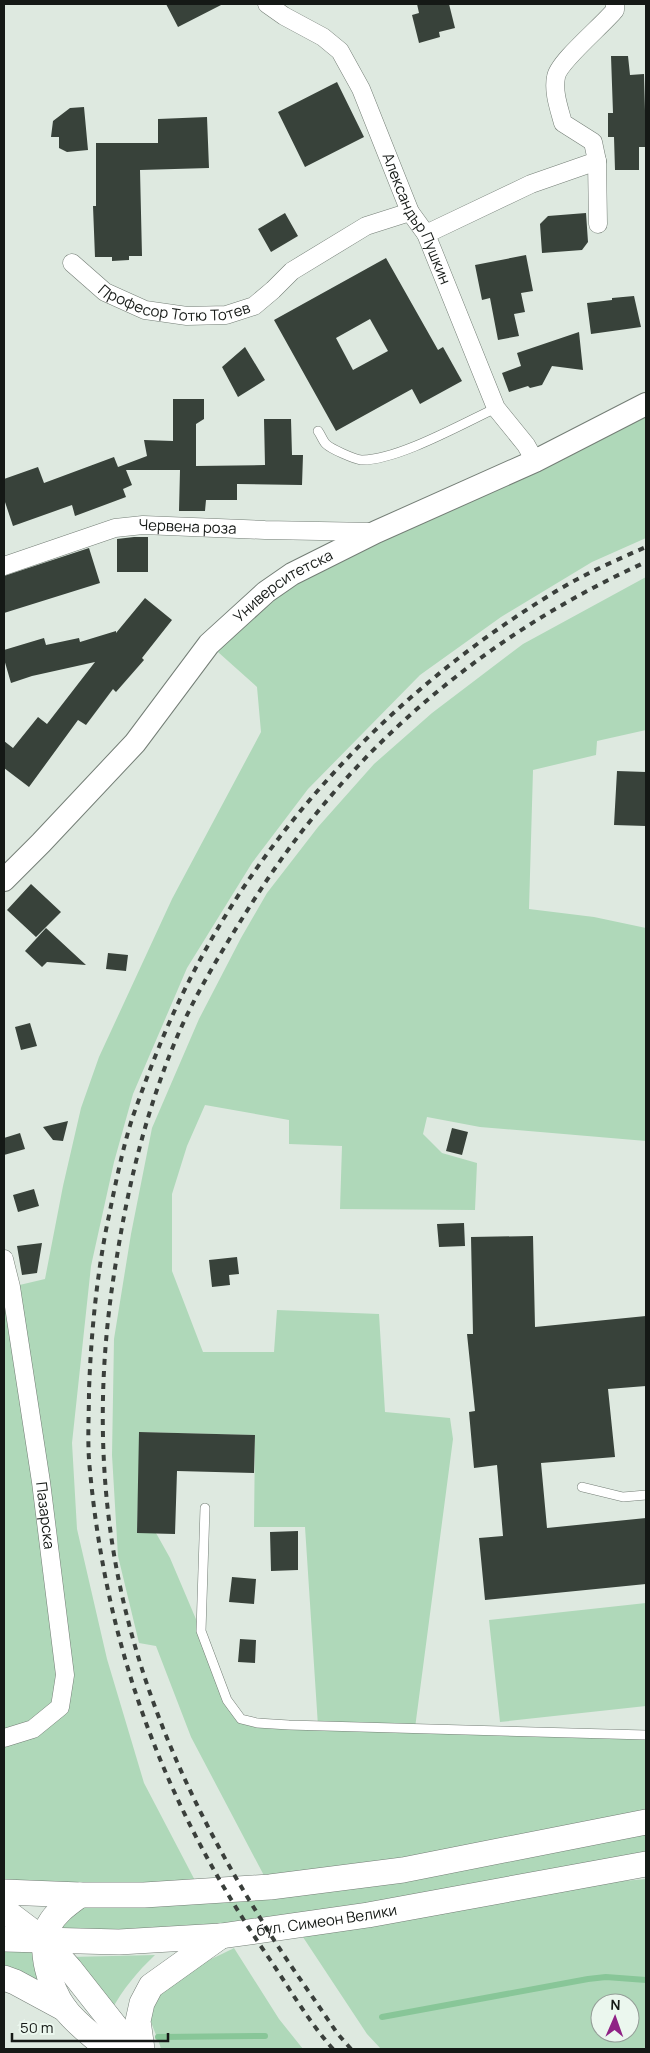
<svg xmlns="http://www.w3.org/2000/svg" width="650" height="2053" font-family="Manrope,sans-serif">
<rect width="100%" height="100%" fill="#dee9e0"/>
<!-- green -->
<path fill="#afd8b9" fill-rule="evenodd" d="M 646,404 L 646,538 L 592,562 L 501,617 L 420,675 L 308,789 L 252,863 L 187,968 L 133,1094 L 114,1162 L 91,1266 L 72,1443 L 77,1529 L 107,1659 L 144,1783 L 201,1892 L 646,1830 L 646,1852 L 535,1876 L 225,1927 L 57,1933 L 69,1910 L 4,1892 L 4,1259 L 11,1287 L 45,1279 L 63,1186 L 81,1108 L 99,1057 L 172,899 L 261,732 L 257,687 L 209,644 L 266,592 Z
M 646,577 L 646,730 L 597,741 L 596,755 L 533,770 L 529,909 L 594,917 L 646,928 L 646,1141 L 480,1127 L 427,1117 L 423,1134 L 442,1153 L 477,1163 L 475,1210 L 340,1209 L 342,1146 L 289,1144 L 289,1120 L 205,1105 L 187,1146 L 172,1194 L 172,1271 L 203,1352 L 274,1352 L 277,1310 L 379,1314 L 385,1412 L 450,1418 L 453,1439 L 415,1728 L 646,1735 L 646,1822 L 270,1887 L 191,1737 L 156,1646 L 139,1643 L 118,1556 L 112,1455 L 114,1339 L 131,1234 L 152,1128 L 199,1019 L 241,938 L 267,893 L 318,827 L 374,764 L 432,713 L 523,644 ZM 140,1432 L 255,1435 L 254,1527 L 305,1527 L 318,1726 L 241,1719 L 227,1700 L 201,1631 L 170,1558 L 156,1533 L 137,1532 Z
M 646,1603 L 646,1706 L 500,1722 L 489,1620 Z
M 646,1879 L 646,2049 L 381,2049 L 367,2034 L 295,1925 L 495,1892 ZM 600,2003 L 630,2003 L 630,2033 L 600,2033 Z
M 234,1948 L 279,2019 L 303,2049 L 161,2049 C 159,2040 150,2023 150,2016 C 153,1980 206,1963 234,1948 Z
M 4,1950 L 37,1951 L 43,1989 L 4,1973 Z
M 155,1955 C 137,1972 123,1989 111,2011 L 70,1957 Z"/>
<g fill="none" stroke-linecap="round" stroke-linejoin="round">
<!-- stream -->
<path stroke="#88c698" stroke-width="6" d="M 382,2017 L 588,1979 L 606,1977 L 646,1980
M 158,2037 L 265,2036"/>
</g>
<!-- building -->
<path fill="#38423a" fill-rule="evenodd" d="M 166,4 L 223,4 L 178,27 Z
M 417,4 L 449,4 L 455,28 L 439,32 L 440,37 L 419,43 L 412,15 L 419,13 Z
M 611,56 L 628,56 L 630,75 L 644,74 L 646,147 L 639,147 L 639,170 L 615,170 L 614,137 L 608,137 L 608,113 L 613,113 Z
M 337,82 L 364,137 L 305,167 L 278,112 Z
M 84,107 L 88,150 L 67,152 L 59,148 L 59,137 L 51,137 L 53,121 L 70,108 Z
M 207,117 L 209,168 L 140,170 L 142,256 L 129,256 L 129,260 L 112,261 L 112,257 L 95,257 L 93,206 L 96,206 L 96,143 L 158,143 L 158,119 Z
M 285,213 L 298,236 L 271,252 L 258,229 Z
M 586,213 L 588,242 L 582,250 L 542,253 L 540,224 L 548,216 Z
M 526,255 L 533,291 L 521,293 L 525,312 L 514,314 L 519,336 L 498,340 L 490,298 L 482,300 L 475,265 Z
M 386,258 L 438,350 L 443,347 L 462,381 L 420,404 L 412,389 L 336,431 L 274,320 ZM 370,319 L 388,351 L 353,370 L 336,338 Z
M 634,296 L 641,327 L 591,334 L 587,303 L 612,300 L 612,298 Z
M 579,332 L 583,370 L 552,366 L 542,385 L 530,388 L 528,386 L 509,392 L 502,373 L 521,366 L 517,353 Z
M 245,347 L 265,380 L 238,397 L 222,367 Z
M 173,399 L 204,399 L 204,419 L 196,424 L 196,466 L 265,465 L 264,419 L 291,419 L 292,455 L 303,455 L 302,485 L 237,484 L 237,500 L 206,500 L 205,511 L 179,511 L 180,470 L 126,470 L 132,485 L 123,489 L 126,497 L 75,516 L 72,505 L 13,526 L 4,499 L 4,479 L 38,467 L 44,483 L 114,457 L 118,467 L 147,456 L 144,440 L 173,441 Z
M 134,537 L 148,537 L 148,572 L 117,572 L 117,539 Z
M 89,548 L 100,583 L 4,613 L 4,576 Z
M 145,598 L 172,620 L 142,658 L 144,660 L 116,692 L 113,689 L 86,725 L 78,720 L 29,787 L 4,768 L 4,741 L 13,748 L 38,717 L 47,724 L 95,662 L 32,676 L 11,683 L 4,659 L 4,650 L 44,638 L 46,645 L 79,638 L 80,642 L 116,631 L 116,633 Z
M 617,771 L 646,772 L 646,826 L 614,825 Z
M 31,884 L 61,912 L 36,937 L 7,910 Z
M 46,928 L 86,965 L 47,962 L 42,967 L 25,951 Z
M 108,953 L 128,955 L 126,971 L 106,969 Z
M 30,1023 L 37,1046 L 21,1050 L 15,1027 Z
M 68,1121 L 63,1141 L 53,1140 L 43,1127 Z
M 452,1128 L 468,1132 L 462,1155 L 446,1151 Z
M 20,1133 L 25,1149 L 4,1155 L 4,1138 Z
M 34,1189 L 39,1206 L 18,1212 L 13,1195 Z
M 464,1223 L 465,1246 L 439,1247 L 437,1224 Z
M 533,1236 L 535,1327 L 646,1316 L 646,1386 L 608,1389 L 615,1457 L 541,1463 L 547,1528 L 646,1518 L 646,1584 L 485,1600 L 479,1538 L 503,1536 L 497,1465 L 474,1468 L 469,1412 L 475,1411 L 467,1334 L 473,1334 L 471,1237 Z
M 42,1243 L 37,1273 L 22,1275 L 17,1246 Z
M 237,1257 L 239,1274 L 229,1275 L 230,1285 L 212,1287 L 209,1260 Z
M 139,1432 L 255,1435 L 254,1473 L 177,1471 L 175,1534 L 137,1533 Z
M 298,1531 L 298,1570 L 271,1571 L 270,1532 Z
M 232,1577 L 256,1579 L 254,1604 L 229,1602 Z
M 240,1639 L 256,1640 L 255,1663 L 238,1662 Z"/>
<g fill="none" stroke-linecap="round" stroke-linejoin="round">
<defs>
<path id="service" d="M 318,431 C 321,435 323,441 326,444 C 331,449 354,459 361,460 C 396,461 462,424 496,408
M 582,1487 L 623,1497 L 646,1495
M 205,1508 L 201,1631 L 227,1700 L 241,1719 L 257,1723 L 289,1725 L 646,1735"/>
<g id="minor">
<path id="s1" d="M 267,4 L 284,16 L 323,37 L 340,51 L 361,89 L 410,212 L 426,234 L 496,408 L 526,445 L 535,461"/>
<path d="M 598,224 L 597,161 L 593,142 L 563,123 C 559,108 553,92 556,77 C 558,62 603,25 615,10 L 615,4"/>
<path d="M 426,234 L 531,184 L 597,161"/>
<path id="s2" d="M 72,263 L 105,292 L 145,310 L 187,316 L 226,315 L 254,306 L 273,290 L 292,271 L 366,226 L 410,212"/>
<path id="s3" d="M 4,566 L 115,528 L 143,525 L 265,530 L 374,532"/>
<path id="s4" d="M 4,1259 L 11,1287 L 41,1482 L 65,1675 L 60,1707 L 33,1729 L 4,1738"/>
</g>
<g id="tertiary">
<path id="s5" d="M 4,880 L 41,843 L 135,743 L 209,644 L 266,592 L 292,574 L 376,532 L 535,461 L 646,404"/>
</g>
<g id="secondary">
<path d="M 4,1892 L 80,1895 L 144,1895 L 270,1887 L 403,1870 L 646,1822"/>
<path d="M 80,1895 C 68,1904 56,1912 49,1925 C 38,1948 50,1989 65,2009 C 76,2024 94,2036 107,2049"/>
<path d="M 4,1910 L 45,1941 L 70,1969 L 133,2049"/>
<path id="s6" d="M 4,1939 L 119,1942 L 221,1936 L 368,1915 L 646,1864"/>
<path d="M 4,1978 L 15,1982 L 65,2009"/>
<path d="M 142,2049 L 138,2021 L 142,2003 L 151,1986 L 221,1936"/>
</g>
</defs>
<!-- service casing -->
<use href="#service" stroke="#747e76" stroke-width="10"/>
<!-- minor casing -->
<use href="#minor" stroke="#747e76" stroke-width="19"/>
<!-- tertiary casing -->
<use href="#tertiary" stroke="#747e76" stroke-width="24"/>
<!-- secondary casing -->
<use href="#secondary" stroke="#747e76" stroke-width="26"/>
<!-- service -->
<use href="#service" stroke="#fff" stroke-width="9"/>
<!-- minor -->
<use href="#minor" stroke="#fff" stroke-width="18"/>
<!-- tertiary -->
<use href="#tertiary" stroke="#fff" stroke-width="22"/>
<!-- secondary -->
<use href="#secondary" stroke="#fff" stroke-width="25"/>
<!-- rail -->
<path stroke="#3a3f3b" stroke-width="4" stroke-dasharray="6 6" stroke-linecap="butt" d="M 333,2049 C 309,2022 291,1991 271,1961 C 167,1811 107,1653 90,1471 C 87,1444 89,1416 89,1390 C 91,1336 96,1283 106,1230 C 114,1192 121,1153 133,1116 C 149,1071 166,1026 188,983 C 268,823 398,688 550,595 C 580,576 614,561 646,547
M 351,2049 L 337,2033 C 311,1994 283,1956 259,1916 C 199,1820 150,1715 124,1604 C 97,1490 97,1371 117,1256 C 129,1181 147,1108 177,1037 C 194,997 217,959 240,922 C 263,885 287,849 315,815 C 403,706 519,619 646,562"/>
</g>
<g text-anchor="middle" stroke-width="5" stroke-linejoin="round" paint-order="stroke">
<!-- street labels -->
<g font-size="15" fill="#151916" stroke="#ebf7ee">
<text dy="5" stroke="none"><textPath href="#s1" startOffset="272">Александър Пушкин</textPath></text>
<text dy="5" stroke="none"><textPath href="#s2" startOffset="116">Професор Тотю Тотев</textPath></text>
<text dy="5" stroke="none"><textPath href="#s3" startOffset="190">Червена роза</textPath></text>
<text dy="5" stroke="none"><textPath href="#s5" startOffset="408">Университетска</textPath></text>
<text dy="5" stroke="none"><textPath href="#s4" startOffset="260">Пазарска</textPath></text>
<text dy="5" stroke="none"><textPath href="#s6" startOffset="324">бул. Симеон Велики</textPath></text>
</g>
</g>
<!-- border -->
<rect width="650" height="2053" fill="none" stroke="#151916" stroke-width="10"/>
<!-- north arrow -->
<g transform="translate(615 2018) rotate(2)"><circle r="24" fill="#ebf7ee" stroke="#959e98"/>
<path d="M0-4L9 19L0 12L-9 19Z" fill="#8f2285"/>
<text y="-8" font-size="14" font-weight="bold" text-anchor="middle" fill="#151916">N</text>
</g>
<!-- scale -->
<path d="M12 2033v8h156v-8" fill="none" stroke="#151916" stroke-width="2.5"/>
<text x="20" y="2033" font-size="15" fill="#151916" stroke="#ebf7ee" stroke-width="4" paint-order="stroke">50 m</text>
</svg>
